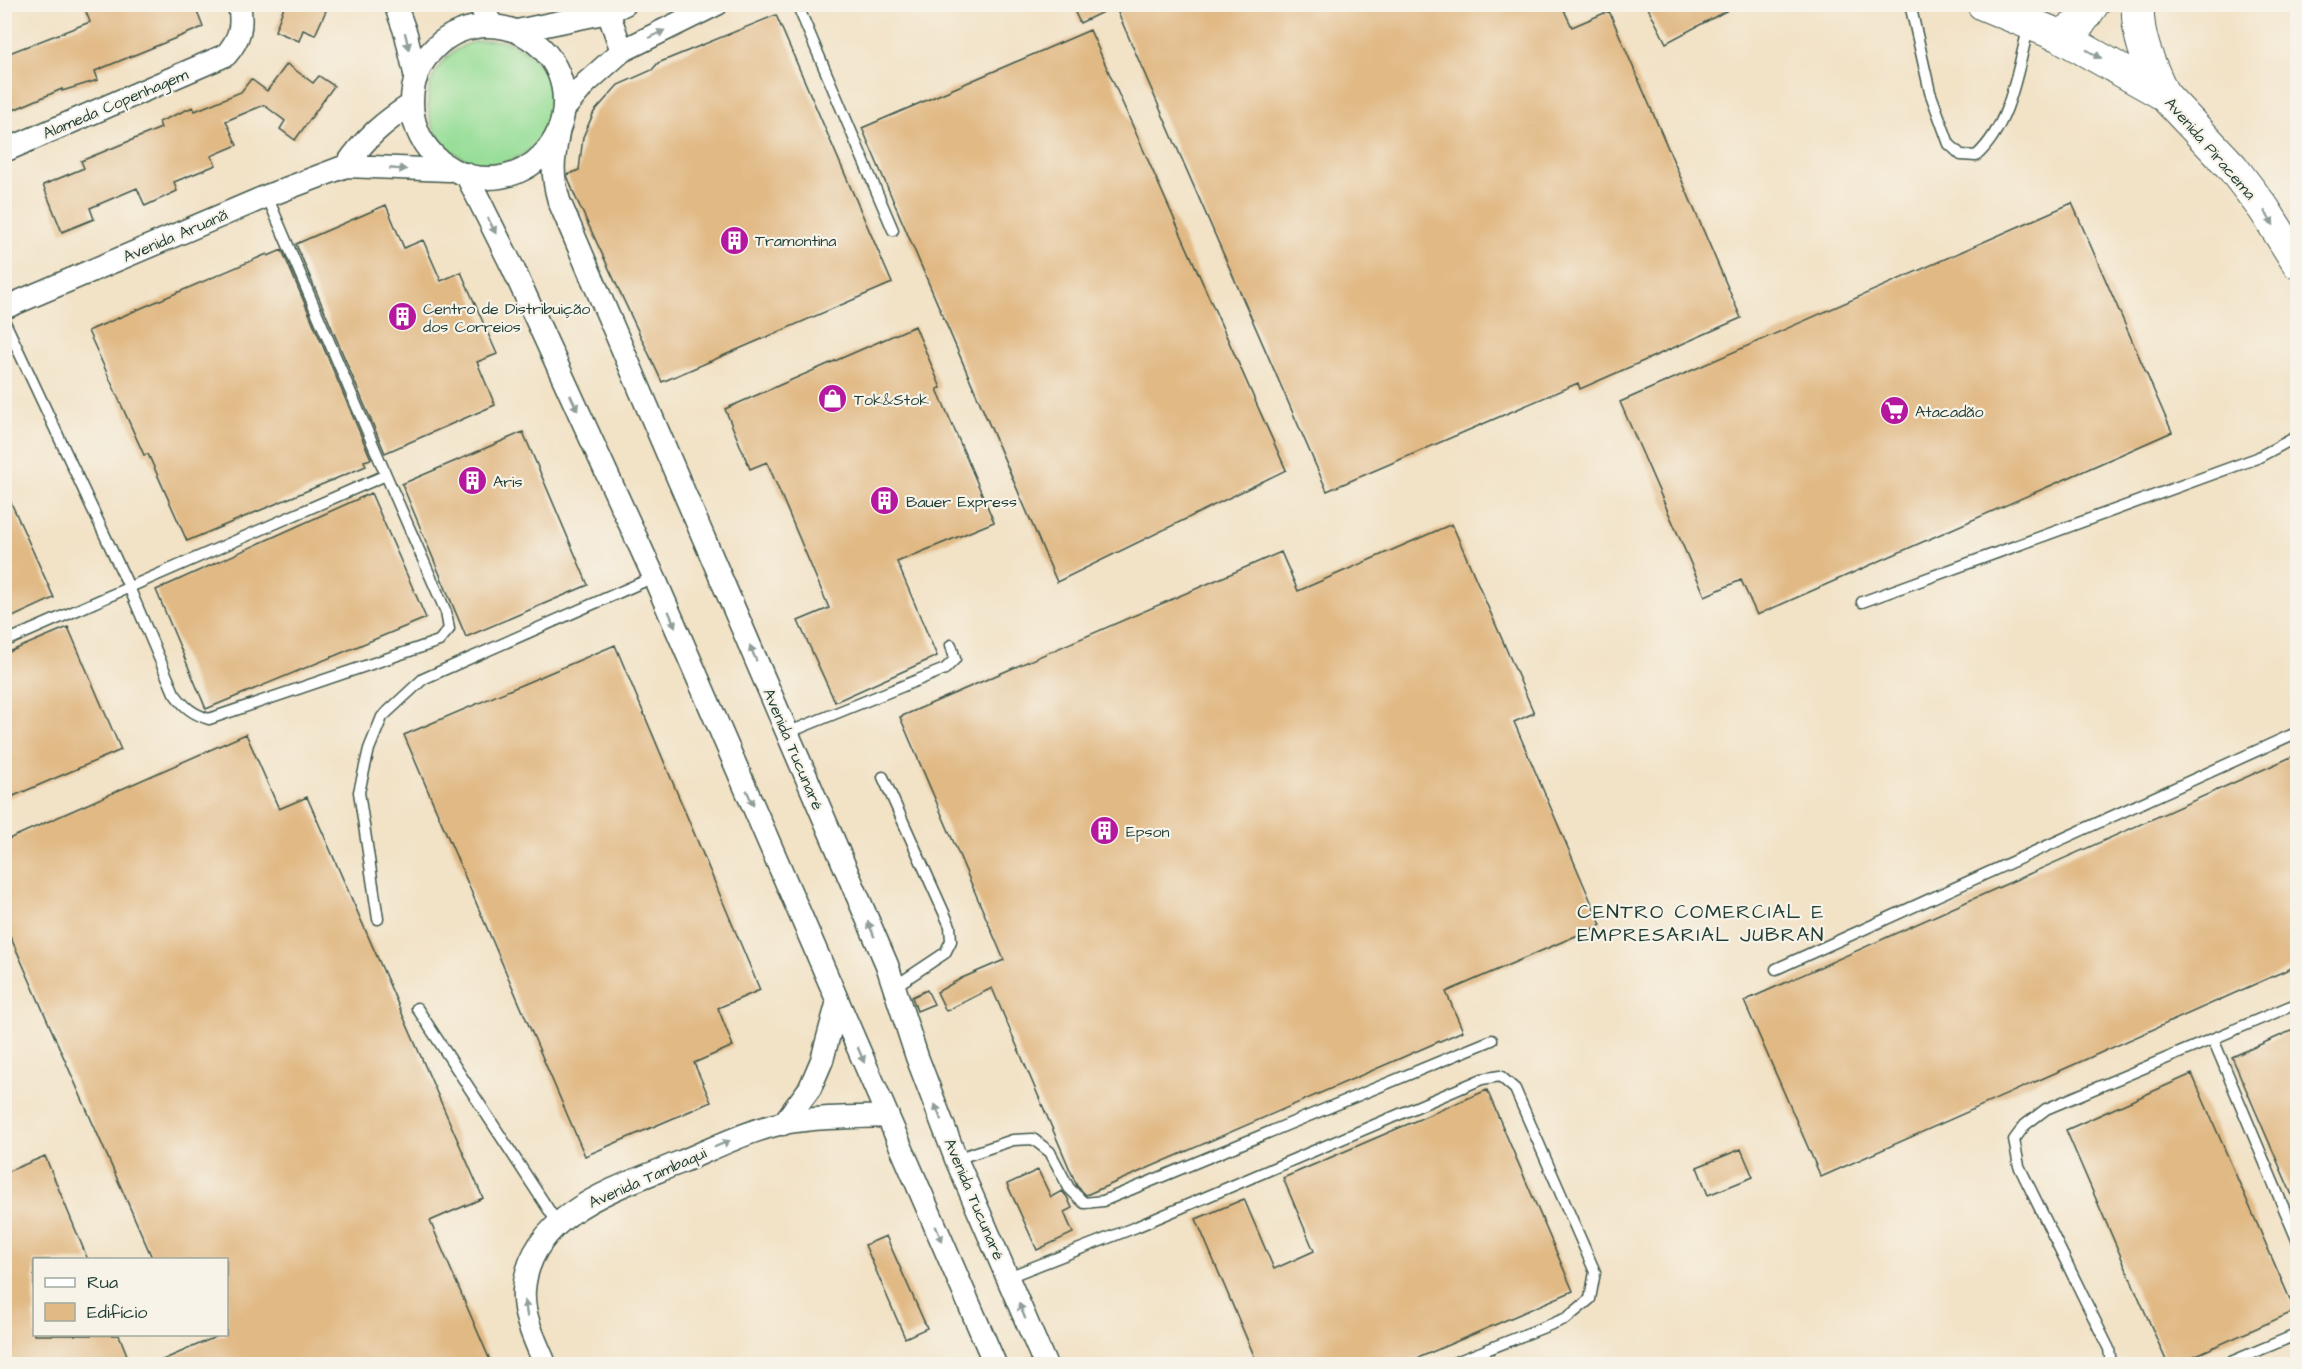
<svg xmlns="http://www.w3.org/2000/svg" width="2302" height="1369" font-family="'Architects Daughter',sans-serif">
<rect width="100%" height="100%" fill="#f7f3e8"/>
<filter id="ink" filterUnits="userSpaceOnUse"><feTurbulence type="fractalNoise" baseFrequency=".0167" numOctaves="2"/><feDisplacementMap in="SourceGraphic" scale="12" xChannelSelector="R" yChannelSelector="G"/><feConvolveMatrix kernelMatrix="1 2 1 2 8 2 1 2 1" color-interpolation-filters="sRGB"/></filter>
<filter id="wash" filterUnits="userSpaceOnUse"><feTurbulence type="fractalNoise" baseFrequency=".008" numOctaves="4" result="noise"/><feDisplacementMap in="SourceGraphic" scale="24" xChannelSelector="R" yChannelSelector="G"/><feGaussianBlur stdDeviation="1.35" result="paint"/><feColorMatrix in="noise" values="0 0 0 0 0 0 0 0 0 0 0 0 0 0 0 0 0 1.4 0 .05"/><feComposite in="paint" operator="in"/></filter>
<g filter="url(#wash)">
<rect width="100%" height="100%" fill="#f2e2c6"/>
<!-- green -->
<path fill="#98de98" stroke="#5c8e66" stroke-width="1.5" d="M428 102a62 62 0 1 1 124 0a62 62 0 1 1-124 0Z"/>
<g fill="none" stroke-linecap="round" stroke-linejoin="round">
<!-- stream -->
<path stroke="#69a6da" stroke-width="5" d="M 2296,4 L 2298,10"/>
</g>
<g id="blocks">
<!-- building -->
<path fill="#e1b985" d="M 83,4 L 194,4 L 203,27 L 95,71 L 98,80 L 62,91 L 62,89 L 4,114 L 4,55 L 90,22 Z
M 285,4 L 329,4 L 315,35 L 303,30 L 299,41 L 275,31 Z
M 1071,4 L 1561,4 L 1572,27 L 1609,11 L 1741,318 L 1580,389 L 1578,383 L 1327,491 L 1115,6 L 1080,23 Z
M 1646,4 L 1739,4 L 1666,43 Z
M 776,15 L 892,283 L 662,382 L 575,196 L 567,175 L 579,170 L 583,137 L 594,112 L 618,85 L 652,70 L 658,63 Z
M 1090,30 L 1286,470 L 1057,582 L 862,128 Z
M 287,64 L 313,83 L 319,76 L 334,86 L 295,140 L 280,129 L 285,121 L 264,105 L 226,121 L 237,145 L 211,156 L 216,165 L 174,182 L 177,191 L 145,206 L 137,188 L 90,208 L 94,219 L 62,232 L 43,185 L 84,168 L 81,161 L 161,128 L 159,122 L 193,107 L 195,111 L 241,92 L 251,79 L 267,91 Z
M 2072,203 L 2172,432 L 1757,615 L 1741,580 L 1705,596 L 1620,402 Z
M 386,205 L 404,248 L 423,240 L 441,281 L 461,272 L 497,354 L 477,362 L 495,405 L 385,453 L 296,244 Z
M 282,250 L 371,459 L 364,461 L 366,466 L 187,541 L 148,454 L 144,455 L 88,331 L 267,254 L 268,256 Z
M 915,326 L 941,388 L 937,389 L 994,522 L 897,562 L 937,656 L 835,702 L 798,621 L 829,608 L 767,462 L 750,469 L 725,409 Z
M 523,432 L 588,585 L 466,637 L 402,484 Z
M 4,487 L 54,598 L 4,621 Z
M 371,493 L 426,618 L 206,709 L 156,590 Z
M 1452,524 L 1534,713 L 1514,722 L 1601,925 L 1446,992 L 1463,1031 L 1086,1195 L 1077,1186 L 992,988 L 946,1011 L 937,992 L 962,978 L 1004,960 L 900,717 L 1281,552 L 1298,591 Z
M 68,627 L 121,750 L 4,800 L 4,654 Z
M 615,645 L 760,990 L 718,1008 L 733,1046 L 694,1063 L 711,1102 L 585,1156 L 404,735 Z
M 246,734 L 279,809 L 307,797 L 483,1198 L 430,1221 L 492,1365 L 151,1365 L 220,1335 L 226,1335 L 226,1260 L 153,1260 L 4,922 L 4,841 Z
M 2298,754 L 2298,965 L 1821,1177 L 1744,1001 Z
M 927,990 L 934,1004 L 917,1011 L 912,997 Z
M 2293,1030 L 2298,1040 L 2298,1209 L 2232,1057 Z
M 2192,1074 L 2295,1311 L 2174,1365 L 2168,1365 L 2066,1130 Z
M 1487,1090 L 1573,1291 L 1402,1365 L 1258,1365 L 1196,1219 L 1244,1199 L 1274,1269 L 1314,1251 L 1283,1178 Z
M 1741,1149 L 1753,1177 L 1708,1195 L 1697,1167 Z
M 45,1156 L 88,1260 L 34,1260 L 34,1335 L 119,1335 L 131,1365 L 4,1365 L 4,1173 Z
M 1038,1170 L 1051,1197 L 1062,1191 L 1067,1197 L 1072,1208 L 1064,1212 L 1073,1233 L 1037,1250 L 1007,1184 Z
M 886,1236 L 927,1328 L 905,1338 L 865,1245 Z"/>
</g>
</g>
<g filter="url(#ink)">
<use href="#blocks" fill-opacity="0" stroke="#3f564a" stroke-width="1.5"/>
<g fill="none" stroke-linecap="round" stroke-linejoin="round">
<defs>
<path id="service" d="M 797,4 L 893,230
M 1910,4 L 1930,92 L 1949,144 L 1961,155 L 1976,156 C 2011,125 2018,67 2029,25
M 4,320 L 129,587 L 174,693 C 184,707 193,714 209,719 L 439,641 L 449,629 L 446,612 L 386,475
M 1862,602 L 2257,458 L 2298,436
M 4,642 L 386,475 L 267,196
M 787,733 L 945,669 L 955,659 L 951,645
M 883,777 L 950,926 L 951,941 L 945,953 L 894,987
M 378,919 L 359,792 L 369,749 L 382,717 L 423,679 L 654,577
M 1776,969 L 2298,732
M 417,1008 L 558,1224
M 2213,1039 L 2298,1242
M 956,1159 L 1013,1140 L 1033,1139 L 1050,1152 L 1069,1188 L 1084,1203 L 1103,1201 L 1492,1040
M 1008,1277 L 1136,1227 L 1482,1079 L 1500,1076 L 1515,1089 L 1595,1272 L 1590,1299 L 1567,1318 L 1451,1364
M 2111,1364 L 2109,1349 L 2019,1166 L 2014,1140 L 2025,1125 L 2046,1109 L 2298,1003
M 2226,1364 L 2298,1334"/>
<path id="minor" d="M 395,4 L 406,34 L 416,78
M 479,4 L 493,26
M 608,12 L 622,51
M412 102a76 76 0 1 1 152 0a76 76 0 1 1-152 0Z
M 517,31 L 608,12 L 625,4
M 564,109 L 586,83 L 622,51 L 717,4
M 558,133 C 553,161 551,173 559,201 L 887,965 L 917,1057 L 956,1159 L 1045,1364
M 4,151 L 226,55 C 240,39 243,26 239,4
M 346,166 C 364,139 385,121 412,104
M 466,174 L 512,266 L 654,577 L 995,1364
M 4,308 L 267,196 L 346,166 L 449,170
M 783,1124 L 810,1088 L 822,1060 L 838,1001
M 545,1364 C 536,1342 522,1316 524,1290 C 530,1212 620,1187 681,1162 C 714,1148 747,1131 783,1123 C 818,1117 853,1117 888,1116"/>
<path id="secondary" d="M 1983,4 L 2060,36 L 2163,94 L 2232,167 L 2264,209 L 2298,263
M 2138,4 C 2136,37 2150,65 2163,94
M 2060,36 L 2079,24 L 2093,4"/>
</defs>
<!-- service casing -->
<use href="#service" stroke="#3f564a" stroke-width="13"/>
<!-- minor casing -->
<use href="#minor" stroke="#3f564a" stroke-width="25"/>
<!-- secondary casing -->
<use href="#secondary" stroke="#3f564a" stroke-width="34"/>
<!-- service -->
<use href="#service" stroke="#fff" stroke-width="10"/>
<!-- minor -->
<use href="#minor" stroke="#fff" stroke-width="22"/>
<!-- secondary -->
<use href="#secondary" stroke="#fff" stroke-width="32"/>
</g>
<!-- one-way arrows -->
<defs><path id="oneway-solid" d="M-6-.8H1V-3.2L6.5 0L1 3.2V.8H-6Z" transform="scale(1.5)"/></defs>
<g fill="#8f9e9a">
<use href="#oneway-solid" transform="translate(657 34) rotate(-26)"/>
<use href="#oneway-solid" transform="translate(407 41) rotate(76)"/>
<use href="#oneway-solid" transform="translate(2094 54) rotate(29)"/>
<use href="#oneway-solid" transform="translate(398 169) rotate(5)"/>
<use href="#oneway-solid" transform="translate(2269 218) rotate(57)"/>
<use href="#oneway-solid" transform="translate(492 226) rotate(63)"/>
<use href="#oneway-solid" transform="translate(574 403) rotate(65)"/>
<use href="#oneway-solid" transform="translate(672 619) rotate(67)"/>
<use href="#oneway-solid" transform="translate(753 653) rotate(-113)"/>
<use href="#oneway-solid" transform="translate(750 798) rotate(67)"/>
<use href="#oneway-solid" transform="translate(871 929) rotate(-113)"/>
<use href="#oneway-solid" transform="translate(861 1055) rotate(67)"/>
<use href="#oneway-solid" transform="translate(938 1112) rotate(-111)"/>
<use href="#oneway-solid" transform="translate(722 1144) rotate(-23)"/>
<use href="#oneway-solid" transform="translate(939 1234) rotate(67)"/>
<use href="#oneway-solid" transform="translate(526 1309) rotate(-99)"/>
<use href="#oneway-solid" transform="translate(1022 1311) rotate(-113)"/>
</g>
</g>
<!-- icons -->
<defs>
<symbol id="building-disc" viewBox="-11 -11 22 22"><circle r="9.5" fill="#b5179e" stroke="#f7f3e8"/><path d="M-4-6H4V6H1V3H-1V6H-4ZM-2.5-4.3h1.7v1.8h-1.7ZM.8-4.3h1.7v1.8H.8ZM-2.5-1h1.7V.8h-1.7ZM.8-1h1.7V.8H.8Z" fill="#fff"/></symbol>
<symbol id="shop-disc" viewBox="-11 -11 22 22"><circle r="9.5" fill="#b5179e" stroke="#f7f3e8"/><path d="M-5-2.5h2.3a2.7 3.5 0 0 1 5.4 0H5L5.5 6h-11ZM-1.5-2.5h3a1.5 2.3 0 0 0-3 0Z" fill="#fff"/></symbol>
<symbol id="supermarket-disc" viewBox="-11 -11 22 22"><circle r="9.5" fill="#b5179e" stroke="#f7f3e8"/><path d="M-6-5.5h2.5l.6 2H6L4.5 2H-2.5L-4.4-4H-6ZM-1.5 3.2a1.3 1.3 0 1 0 .1 0ZM3 3.2a1.3 1.3 0 1 0 .1 0Z" fill="#fff"/></symbol>
</defs>
<g fill-rule="evenodd">
<use href="#building-disc" x="718" y="224" width="33" height="33"/>
<use href="#building-disc" x="386" y="300" width="33" height="33"/>
<use href="#shop-disc" x="816" y="382" width="33" height="33"/>
<use href="#supermarket-disc" x="1878" y="394" width="33" height="33"/>
<use href="#building-disc" x="456" y="464" width="33" height="33"/>
<use href="#building-disc" x="868" y="484" width="33" height="33"/>
<use href="#building-disc" x="1088" y="814" width="33" height="33"/>
</g>
<g text-anchor="middle" stroke-width="4.5" stroke-linejoin="round" paint-order="stroke">
<!-- street labels -->
<g font-size="16" fill="#1f3d34" stroke="#f7f3e8">
<text transform="translate(115 103) rotate(-23)" y="6">Alameda Copenhagem</text>
<text transform="translate(2211 148) rotate(49)" y="6">Avenida Piracema</text>
<text transform="translate(175 235) rotate(-23)" y="6">Avenida Aruanã</text>
<text transform="translate(794 749) rotate(67)" y="6">Avenida Tucunaré</text>
<text transform="translate(647 1177) rotate(-24)" y="6">Avenida Tambaqui</text>
<text transform="translate(975 1199) rotate(67)" y="6">Avenida Tucunaré</text>
</g>
<!-- poi labels -->
<g font-size="16" fill="#1f3d34" stroke="#f7f3e8" text-anchor="start">
<text x="755" y="246">Tramontina</text>
<text x="423" y="314">Centro de Distribuição<tspan x="423" dy="18">dos Correios</tspan></text>
<text x="854" y="405">Tok&amp;Stok</text>
<text x="1915" y="417">Atacadão</text>
<text x="493" y="487">Aris</text>
<text x="906" y="507">Bauer Express</text>
<text x="1126" y="837">Epson</text>
</g>
<!-- quarter labels -->
<g font-size="20" letter-spacing="1.5" fill="#1f3d34" stroke="#f7f3e8">
<text x="1701" y="918">CENTRO COMERCIAL E<tspan x="1701" dy="23">EMPRESARIAL JUBRAN</tspan></text>
</g>
</g>
<!-- margin -->
<rect width="2302" height="1369" fill="none" stroke="#f7f3e8" stroke-width="24"/>
<!-- legend -->
<rect x="33" y="1258" width="195" height="78" fill="#f7f3e8" stroke="#a1aaa0" stroke-width="1.5"/>
<rect x="45" y="1278" width="30" height="9" fill="#ffffff" stroke="#a1aaa0" stroke-width="1.5"/>
<text x="87" y="1288" font-size="18" fill="#1f3d34">Rua</text>
<rect x="45" y="1303" width="30" height="18" fill="#e1b985" stroke="#a1aaa0" stroke-width="1.5"/>
<text x="87" y="1318" font-size="18" fill="#1f3d34">Edifício</text>
</svg>
